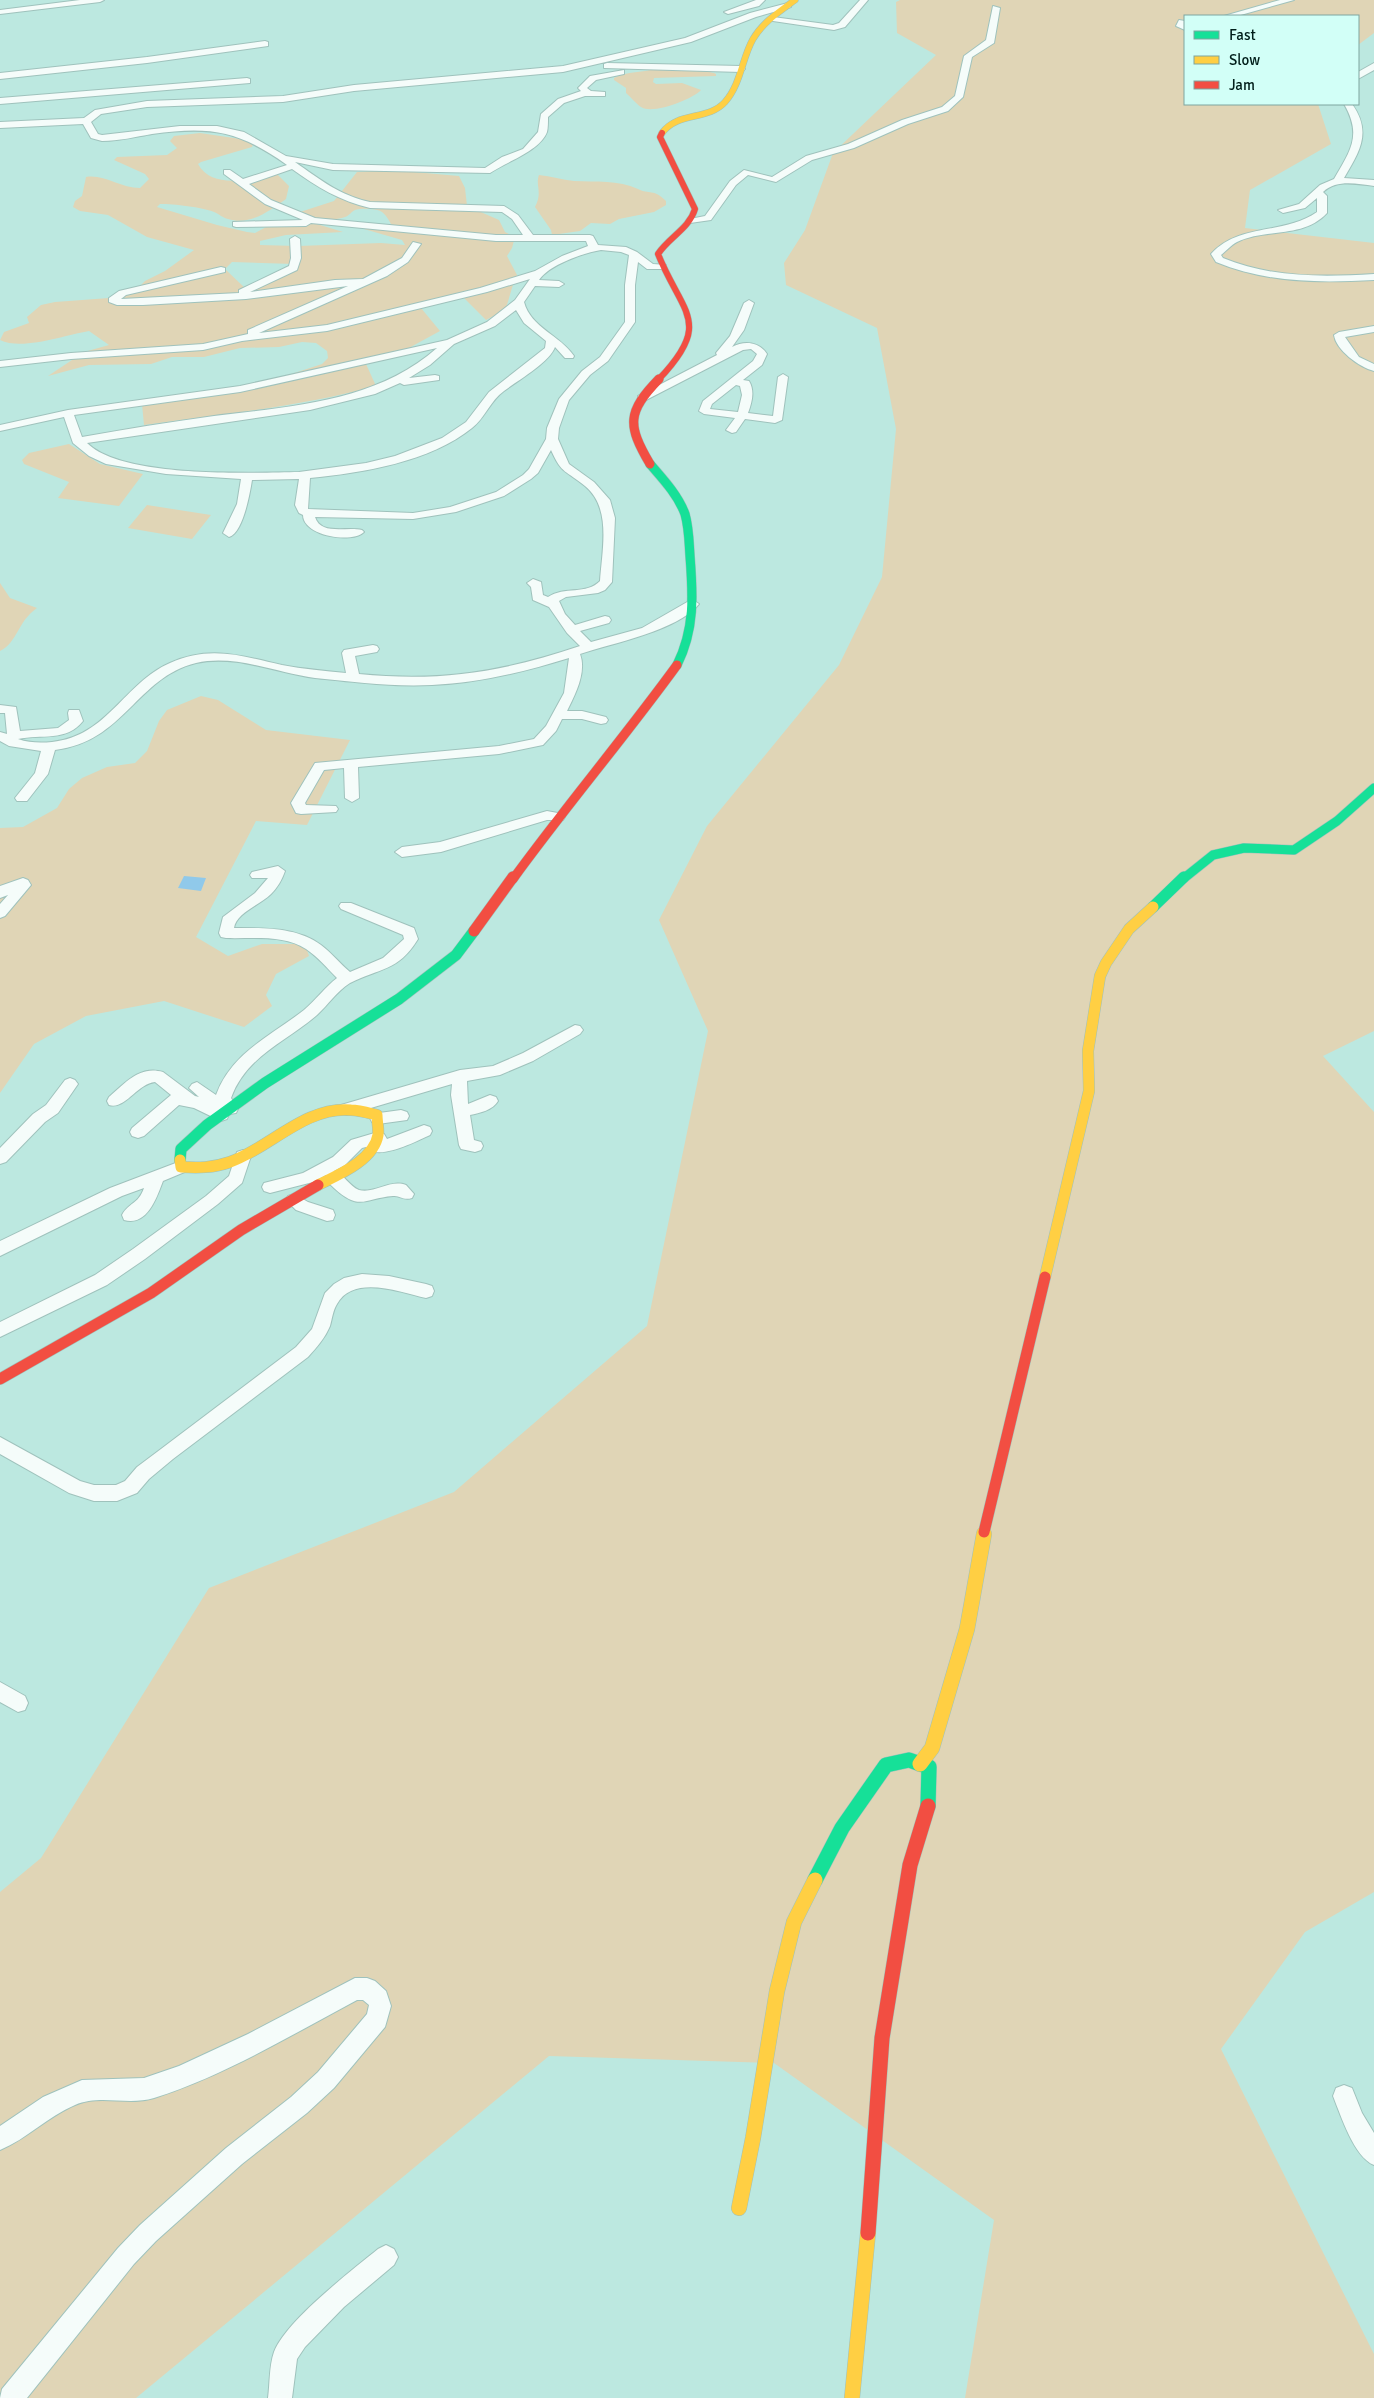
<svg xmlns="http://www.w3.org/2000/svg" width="1374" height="2398" font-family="Signika,sans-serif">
<rect width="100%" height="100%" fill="#bce8e0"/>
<!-- green -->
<path fill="#e0d5b6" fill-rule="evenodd" d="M 900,0 L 1374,0 L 1374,33 L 1358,45 L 1358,16 L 1185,16 L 1185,104 L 1318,104 L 1331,144 L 1250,190 L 1245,228 L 1374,243 L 1374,1031 L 1323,1056 L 1374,1112 L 1374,1892 L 1305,1932 L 1221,2049 L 1374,2354 L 1374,2398 L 965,2398 L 994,2220 L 774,2063 L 549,2056 L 136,2398 L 0,2398 L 0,1892 L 41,1858 L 209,1588 L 454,1492 L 647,1326 L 708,1031 L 659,920 L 707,826 L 839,665 L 882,577 L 896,429 L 877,328 L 786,285 L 784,263 L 805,230 L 833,153 L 936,55 L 897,33 L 896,2 Z
M 658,68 C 669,69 711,70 716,74 L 716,76 L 654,78 L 653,82 L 656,84 L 682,83 L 701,90 C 693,99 653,115 641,107 C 636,104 631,97 626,93 L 626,88 L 614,80 L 614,78 C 626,71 644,73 658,68 Z
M 200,133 L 254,141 L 252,147 L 201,162 L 198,164 C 213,191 253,178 277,174 L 289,186 L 286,199 C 269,211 250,226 228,219 C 223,218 219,214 214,212 C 202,207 174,204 160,204 L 157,207 L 217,225 L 247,232 L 255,233 L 270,225 L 317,224 L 343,232 L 286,235 L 260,241 L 260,245 L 298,246 L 381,243 L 405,245 L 402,240 L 364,229 L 373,225 L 391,224 C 389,220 385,214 382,212 C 377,208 360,208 355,210 C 351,212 349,216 345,217 C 335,221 308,220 300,212 L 334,201 L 357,172 L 391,170 L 459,176 L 465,188 L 467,206 L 499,220 L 505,232 L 515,237 L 512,248 L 507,256 L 517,275 C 511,287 510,298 505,310 L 486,320 L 462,296 L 421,308 L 440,331 L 407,349 L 366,364 L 376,386 C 300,407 221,414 144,425 L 142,404 L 258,385 L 322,364 L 328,358 L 327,351 L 316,343 L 302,342 L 279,347 L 240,348 L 204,357 L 172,357 L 151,364 L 89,365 L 48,376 L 84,352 L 109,345 L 89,331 C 65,335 22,351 0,340 L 4,332 L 29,323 L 27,317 L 41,305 L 55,302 L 109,298 L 138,288 L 145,281 L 165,271 L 194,250 L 147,237 L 108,215 L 80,211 L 73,207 L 75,201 L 82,196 L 86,177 C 104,174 120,188 140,188 L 149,179 L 145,174 L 114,160 L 117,157 L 167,155 L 177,148 L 170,141 L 174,136 ZM 232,262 L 294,264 L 246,289 L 225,269 Z
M 539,175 C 551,176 562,180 574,181 C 596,182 618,180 638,189 C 650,195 653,188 666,201 L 666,205 L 654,212 L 619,219 L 610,224 L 591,223 L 580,231 L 552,235 L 551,230 L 535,207 C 543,192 535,186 539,175 Z
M 69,444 L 100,464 L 143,474 L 119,506 L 58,498 L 69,482 L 24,464 L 22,460 L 29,453 Z
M 147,505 L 211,515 L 192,539 L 128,528 Z
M 0,583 L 10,598 L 37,608 C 17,622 18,642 0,651 Z
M 201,696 L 218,700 L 266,730 L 350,740 L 307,825 L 256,821 L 196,937 L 228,956 L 262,944 L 305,944 L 309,956 L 276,974 L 266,995 L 272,1006 L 244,1027 L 164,1001 L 86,1016 L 34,1044 L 0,1093 L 0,828 L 23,827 L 57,808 L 69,789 L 82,778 L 107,767 L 135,763 L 147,751 L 159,721 L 167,710 Z"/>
<!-- water -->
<path fill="#90c9ea" d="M 184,876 L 206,878 L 201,891 L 178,888 Z"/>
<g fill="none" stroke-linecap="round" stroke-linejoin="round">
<defs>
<path id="street" d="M 80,0 L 104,0 L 100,2 L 0,14 L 0,10 Z
M 756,0 L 765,0 L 759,6 L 728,14 L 724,12 Z
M 860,0 L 868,0 L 845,27 L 834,30 L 773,21 L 769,19 L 773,17 L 833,25 L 839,23 Z
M 1280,0 L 1294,0 L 1237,16 L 1224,16 Z
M 788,3 L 791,3 L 791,7 L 756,17 L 691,42 L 563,72 L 354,91 L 283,102 L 147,107 L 101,114 L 91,122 L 98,134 L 102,135 L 180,126 L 217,126 L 244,132 L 286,156 L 333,164 L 485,168 L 502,157 L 523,149 L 538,132 L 541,114 L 558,99 L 581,91 L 578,88 L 590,76 L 624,70 L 624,74 L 596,80 L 587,88 L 591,91 L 605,92 L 605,96 L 585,96 L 564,103 L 548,117 C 548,122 548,128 547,132 C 540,151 506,162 490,173 L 333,170 L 295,162 C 319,179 341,196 370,202 L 504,206 L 518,215 L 533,235 L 590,235 L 593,236 L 598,245 L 626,247 L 637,252 L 653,264 L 666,265 L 666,269 L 647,269 L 638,262 L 635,285 L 635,322 L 608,361 L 590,375 L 569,400 L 559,428 L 558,439 L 569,464 L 594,482 L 610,500 L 615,518 L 612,582 L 605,590 L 598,593 L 566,597 L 559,601 L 565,614 L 575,625 L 605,616 L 609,617 L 611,620 L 609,623 L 580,631 L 591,642 L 642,628 L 689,601 L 693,600 L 699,604 C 677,631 613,643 580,654 C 587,672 575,695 567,711 L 582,711 L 606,717 L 608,720 L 606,723 L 601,724 L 582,719 L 562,719 L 556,731 L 543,745 L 538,746 L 499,754 L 358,767 L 359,798 L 352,802 L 345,798 L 344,768 L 324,770 L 305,803 L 306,805 L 336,806 L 338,809 L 336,812 L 301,814 L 296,813 L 291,803 L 315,763 L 499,746 L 534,739 L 546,726 L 564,693 L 569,658 C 524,672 479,683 432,685 C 393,687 354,682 315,678 C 276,673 236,654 196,663 C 137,677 124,742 55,750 L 48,774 L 27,801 L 17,801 L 15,798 L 35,773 L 41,751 L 9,746 L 0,741 L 0,732 L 7,734 L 5,713 L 0,713 L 0,705 L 16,707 L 20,731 L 58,728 L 69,720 L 68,713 L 69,710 L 79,710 L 83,721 C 67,742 41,734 18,739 C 29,743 41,743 52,742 C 108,736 124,683 170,663 C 210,645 242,656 282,665 C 303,669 325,671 346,673 L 342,653 L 344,650 L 373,645 L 377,646 L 379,649 L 377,652 L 355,656 L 359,674 C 441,682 503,672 580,646 L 567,633 L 549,607 L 533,600 L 531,587 L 527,583 L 533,579 L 541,582 L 543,595 L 548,597 C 564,586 587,595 600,581 C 602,550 612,508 585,486 C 566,470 562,475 551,450 L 538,473 L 531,479 L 504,496 L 456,512 L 413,519 L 315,517 C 321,536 347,526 362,530 L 364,532 C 352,544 303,536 303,515 L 299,513 L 295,505 L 299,479 L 252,480 C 250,493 243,533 229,537 L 223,533 L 237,504 L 241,479 L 166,474 L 106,464 L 89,456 L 73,443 L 64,417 L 0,431 L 0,425 L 68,410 L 240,386 L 447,340 L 487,322 L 515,300 L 530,279 L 487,292 L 327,331 L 242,341 L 203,350 L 71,359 L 0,367 L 0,361 L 71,353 L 203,344 L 248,334 L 248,330 L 348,286 L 246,299 L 143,305 L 117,305 L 109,302 L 109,298 L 119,291 L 221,267 L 225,268 L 225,272 L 126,295 L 121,299 L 239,293 L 239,290 L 289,266 L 291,258 L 290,239 L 295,236 L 300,239 L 301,258 L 297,270 L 250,292 L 335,280 L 363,279 L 402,258 L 413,242 L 421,244 L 408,262 L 387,276 L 259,333 L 327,325 L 480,288 L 535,271 L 562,256 L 588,246 L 586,241 L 496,241 L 311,223 L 306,226 L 236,227 L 233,226 L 233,222 L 303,220 L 265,204 L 224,174 L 224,170 L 230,170 L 243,179 L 287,165 C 238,130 210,126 152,134 C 135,137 119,141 102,141 L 91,138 L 83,124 L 0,128 L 0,122 L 84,118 L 95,110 L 147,101 L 283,96 L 354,85 L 563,66 L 685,38 L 750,13 ZM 292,169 C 317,187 340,201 370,208 L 502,212 L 512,219 L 523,235 L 496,235 L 315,218 L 271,200 L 249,184 ZM 601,250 L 621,252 L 629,255 L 625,285 L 625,322 L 600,357 L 582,371 L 559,399 L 547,428 L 546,439 L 529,469 L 523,475 L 496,492 L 450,507 L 413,513 L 308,509 L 310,478 C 362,473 430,462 472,428 C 485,418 490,401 504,391 C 517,381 550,362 555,347 L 565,358 L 573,358 L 574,356 C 560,335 531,328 524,302 L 535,286 L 559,287 L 564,284 L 559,281 L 539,280 C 549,265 583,253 601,250 ZM 516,310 L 524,323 L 546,341 L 545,348 L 489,392 L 466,422 L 442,438 L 395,456 L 366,463 L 299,472 C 249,473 122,478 87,443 L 310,410 L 375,394 L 400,383 L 404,385 L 439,380 L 439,376 L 435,375 L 409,378 L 430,365 L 454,344 L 495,326 ZM 437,348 C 376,402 292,406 214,416 C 170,422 126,429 82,437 L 74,415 L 240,392 Z
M 993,6 L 1000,8 L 994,43 L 972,57 L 963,97 L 948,111 L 908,124 L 854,148 L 812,160 L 776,182 L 748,175 L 736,185 L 711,220 L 690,223 L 690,219 L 705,216 L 730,181 L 744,170 L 772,177 L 806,156 L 848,144 L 902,120 L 942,107 L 955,96 L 964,56 L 986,40 Z
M 1179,20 L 1185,21 L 1185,30 L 1176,26 Z
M 265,41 L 268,42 L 268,46 L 147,63 L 0,79 L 0,73 L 147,57 Z
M 607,63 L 741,66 L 745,69 L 741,72 L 604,68 L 604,64 Z
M 1374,63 L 1374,70 L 1358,79 L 1358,72 Z
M 247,78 L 250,79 L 250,83 L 0,104 L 0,98 Z
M 1344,104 L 1352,104 C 1372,132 1360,151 1344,178 L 1374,180 L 1374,186 C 1357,184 1337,179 1323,192 L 1327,196 L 1327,213 C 1303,239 1265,228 1237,242 C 1231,245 1226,251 1221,255 L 1223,258 C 1271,278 1323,277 1374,274 L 1374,280 C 1319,283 1267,283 1216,262 L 1211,254 C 1239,223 1284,235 1317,212 L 1317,198 L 1305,208 L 1283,213 L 1278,210 L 1299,204 L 1320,185 L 1334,179 C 1351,150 1362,135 1344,104 Z
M 749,300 L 754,303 L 744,330 L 732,347 C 745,340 759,342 767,354 L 762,365 L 743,380 L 749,381 C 755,391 752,402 748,413 L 773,416 L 778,377 L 783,374 L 788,377 L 782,420 L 775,423 L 745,419 L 736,432 L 732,433 L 726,430 L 735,418 L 704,414 L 699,411 L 703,401 L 753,361 L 757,354 L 751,349 L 743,350 L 646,400 L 638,400 L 638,396 L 717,355 L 716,353 L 730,336 L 744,303 ZM 736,385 L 740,386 L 742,395 L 738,412 L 710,409 L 712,404 Z
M 1374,326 L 1374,332 L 1345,337 L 1359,357 L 1374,364 L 1374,371 C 1359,367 1336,350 1334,335 L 1339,332 Z
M 547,811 L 563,814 L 565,817 L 563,820 L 547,820 L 441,852 L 402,857 L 395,852 L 402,847 L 440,842 Z
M 278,866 L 285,871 C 282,880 277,888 271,894 C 260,905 236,913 234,928 C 263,928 297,927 321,945 C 332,953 340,964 350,972 L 383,958 L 404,939 L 403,935 L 341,909 L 339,906 L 341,903 L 351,903 L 414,928 L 418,939 C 398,972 379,968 350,983 C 337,991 328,1005 317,1015 C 286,1042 246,1056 231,1098 L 238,1109 L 236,1113 L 229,1114 L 227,1119 L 221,1121 L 194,1108 L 179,1105 L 144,1136 L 138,1138 L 132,1136 L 130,1132 L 132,1128 L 171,1095 L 155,1082 C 137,1084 125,1110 109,1105 L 107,1101 L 109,1097 C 125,1083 140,1065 163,1072 L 195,1096 L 199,1097 L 189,1088 L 192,1084 L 197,1082 L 216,1095 C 232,1052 271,1036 304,1010 C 316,1000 325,987 337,978 C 327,968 318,957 306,949 C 283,934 252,939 226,938 L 221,937 L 219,933 L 223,917 L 255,893 L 268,878 L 252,878 L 250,875 L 252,872 Z
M 23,878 L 28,880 L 31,885 L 5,916 L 0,918 L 0,904 L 8,895 L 0,898 L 0,886 Z
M 575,1025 L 580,1026 L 583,1030 L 580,1034 L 533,1061 L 500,1075 L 467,1081 L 468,1104 L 490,1095 L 496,1097 L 498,1101 C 493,1110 480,1113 470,1115 L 474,1140 L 481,1142 L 483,1146 L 481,1150 L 475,1152 L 461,1149 L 459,1145 L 451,1095 L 452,1084 L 347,1115 L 341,1113 L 339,1109 L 341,1105 L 460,1070 L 493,1066 L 523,1053 Z
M 70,1078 L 75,1080 L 78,1084 L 58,1113 L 45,1122 L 6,1162 L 0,1164 L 0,1148 L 33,1114 L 46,1105 L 65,1080 Z
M 401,1110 L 407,1112 L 409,1116 L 407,1120 L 378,1124 L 372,1122 L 370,1118 L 372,1114 Z
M 424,1125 L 430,1127 L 432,1131 L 430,1135 C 417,1141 377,1162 366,1147 L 362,1148 L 345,1165 L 334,1171 C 344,1174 349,1186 359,1190 C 375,1194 390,1179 406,1185 L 414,1194 L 412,1198 C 403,1201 400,1195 393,1196 C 365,1198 360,1212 334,1188 C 330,1184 326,1181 326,1175 L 313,1182 L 270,1193 L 264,1191 L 262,1187 L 264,1183 L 303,1173 L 333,1157 L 351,1140 L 378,1132 L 384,1134 L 387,1139 Z
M 243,1150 L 249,1152 L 251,1156 L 242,1183 L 218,1204 L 145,1259 L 107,1285 L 0,1337 L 0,1322 L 95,1275 L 133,1249 L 206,1196 L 229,1176 L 237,1152 Z
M 181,1161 L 187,1163 L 189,1167 L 187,1171 L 163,1181 C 157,1197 147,1227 124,1220 L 122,1215 C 129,1202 138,1205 144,1188 L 122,1196 L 0,1256 L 0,1241 L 110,1188 Z
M 294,1194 L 308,1202 L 333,1210 L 335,1215 L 333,1220 L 327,1221 L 296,1210 L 286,1200 L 288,1196 Z
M 362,1274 L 389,1276 L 426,1284 L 432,1286 L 434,1291 L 432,1296 L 426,1298 C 401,1292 353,1274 337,1304 C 333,1310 332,1319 330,1326 C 325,1338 317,1347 308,1357 L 173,1459 L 149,1479 L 137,1493 L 117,1501 L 94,1501 L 69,1493 L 0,1454 L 0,1437 L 80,1481 L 94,1485 L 116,1485 L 125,1481 L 137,1467 L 161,1449 L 296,1347 L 312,1329 L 325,1293 L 334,1284 L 344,1278 Z
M 0,1682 L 25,1696 L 28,1703 L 25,1710 L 18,1712 L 0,1702 Z
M 355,1978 L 367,1978 L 375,1981 L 386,1991 L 391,2006 L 385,2027 L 334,2088 L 307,2113 L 242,2164 L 156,2241 L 134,2264 L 27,2398 L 0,2398 L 2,2389 L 118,2248 L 140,2225 L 226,2148 L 291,2097 L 318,2072 L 367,2014 L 369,2005 L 363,2000 L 357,2000 C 291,2035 226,2075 154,2098 C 128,2106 100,2094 75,2105 C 48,2116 27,2139 0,2150 L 0,2126 L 43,2097 L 82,2080 L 144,2078 L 179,2066 L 248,2034 Z
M 1344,2085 L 1352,2088 L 1362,2113 L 1374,2133 L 1374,2165 C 1354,2157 1341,2116 1333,2096 L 1336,2088 Z
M 386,2245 L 394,2249 L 398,2257 L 394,2265 L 344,2307 L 305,2347 L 297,2359 L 292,2398 L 268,2398 C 270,2384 269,2366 274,2352 C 286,2321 351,2271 378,2249 Z"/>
<path id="fast-far2" d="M 650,464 C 663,479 678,495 685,514 C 689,528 689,542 690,556 C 693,595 695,629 677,665
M 1183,879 L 1213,855 L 1244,848 L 1294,850 L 1337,821 L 1374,788"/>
<path id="fast-far1" d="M 1153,907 L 1184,877
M 180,1160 L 181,1149 L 207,1125 L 265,1083 L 399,999 L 456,955 L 474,931"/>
<path id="fast" d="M 815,1880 L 842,1828 L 886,1765 L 909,1760 L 929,1767 L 928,1806"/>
<path id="slow-far2" d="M 662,133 C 678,111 708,121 725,102 C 741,84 742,58 753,39 C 763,22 780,11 795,0"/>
<path id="slow-far1" d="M 180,1160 L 181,1167 C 198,1168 213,1168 230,1162 C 270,1148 305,1106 351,1110 C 359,1110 369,1113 377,1115 C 377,1122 379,1129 378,1135 C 374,1160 338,1175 318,1185
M 1045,1277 L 1089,1091 L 1088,1051 L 1100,976 L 1106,963 L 1129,929 L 1153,907
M 983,1535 L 984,1532"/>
<path id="slow" d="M 920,1764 L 932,1748 L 967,1629 L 984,1534
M 739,2208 L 753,2138 L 777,1991 L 794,1922 L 815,1880
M 852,2398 L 868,2233"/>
<path id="jam-far3" d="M 658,380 C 714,322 682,314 658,254 C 669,237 689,229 695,209 L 660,137 L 662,133"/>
<path id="jam-far2" d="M 650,464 C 627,425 627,412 659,379
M 513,879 C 566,806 624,738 677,665"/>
<path id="jam-far1" d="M 474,931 L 513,877
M 0,1379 L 151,1293 L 241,1230 L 318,1185
M 984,1532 L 1045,1277"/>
<path id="jam" d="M 868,2233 L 882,2038 L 910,1865 L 928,1806"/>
</defs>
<!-- street casing -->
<use href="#street" stroke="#9fc2bc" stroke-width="2"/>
<!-- fast-far2 casing -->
<use href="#fast-far2" stroke="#9fc2bc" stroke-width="10"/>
<!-- fast-far1 casing -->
<use href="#fast-far1" stroke="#9fc2bc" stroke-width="12"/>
<!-- fast casing -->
<use href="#fast" stroke="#9fc2bc" stroke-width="16"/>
<!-- slow-far2 casing -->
<use href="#slow-far2" stroke="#9fc2bc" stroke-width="7"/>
<!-- slow-far1 casing -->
<use href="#slow-far1" stroke="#9fc2bc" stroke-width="12"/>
<!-- slow casing -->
<use href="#slow" stroke="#9fc2bc" stroke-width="16"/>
<!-- jam-far3 casing -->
<use href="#jam-far3" stroke="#9fc2bc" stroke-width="7"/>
<!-- jam-far2 casing -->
<use href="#jam-far2" stroke="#9fc2bc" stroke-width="10"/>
<!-- jam-far1 casing -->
<use href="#jam-far1" stroke="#9fc2bc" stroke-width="12"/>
<!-- jam casing -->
<use href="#jam" stroke="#9fc2bc" stroke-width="16"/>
<!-- street -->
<use href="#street" fill="#f5fcfa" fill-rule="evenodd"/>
<!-- fast-far2 -->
<use href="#fast-far2" stroke="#16e098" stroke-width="9"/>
<!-- fast-far1 -->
<use href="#fast-far1" stroke="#16e098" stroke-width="11"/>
<!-- fast -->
<use href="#fast" stroke="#16e098" stroke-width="15"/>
<!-- slow-far2 -->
<use href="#slow-far2" stroke="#ffcf43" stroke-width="6"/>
<!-- slow-far1 -->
<use href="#slow-far1" stroke="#ffcf43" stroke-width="11"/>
<!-- slow -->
<use href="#slow" stroke="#ffcf43" stroke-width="15"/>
<!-- jam-far3 -->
<use href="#jam-far3" stroke="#f24e42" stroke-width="6"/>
<!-- jam-far2 -->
<use href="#jam-far2" stroke="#f24e42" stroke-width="9"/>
<!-- jam-far1 -->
<use href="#jam-far1" stroke="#f24e42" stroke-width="11"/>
<!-- jam -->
<use href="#jam" stroke="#f24e42" stroke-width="15"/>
</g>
<!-- legend -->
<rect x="1184" y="15" width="175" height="90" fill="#d2fff7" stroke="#7ea59f"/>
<rect x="1194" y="31" width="25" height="8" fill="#16e098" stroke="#7ea59f"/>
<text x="1229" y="40" font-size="15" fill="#001e1a">Fast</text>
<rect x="1194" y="56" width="25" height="8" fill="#ffcf43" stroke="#7ea59f"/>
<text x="1229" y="65" font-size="15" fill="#001e1a">Slow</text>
<rect x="1194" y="81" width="25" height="8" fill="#f24e42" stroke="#7ea59f"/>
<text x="1229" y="90" font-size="15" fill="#001e1a">Jam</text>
</svg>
